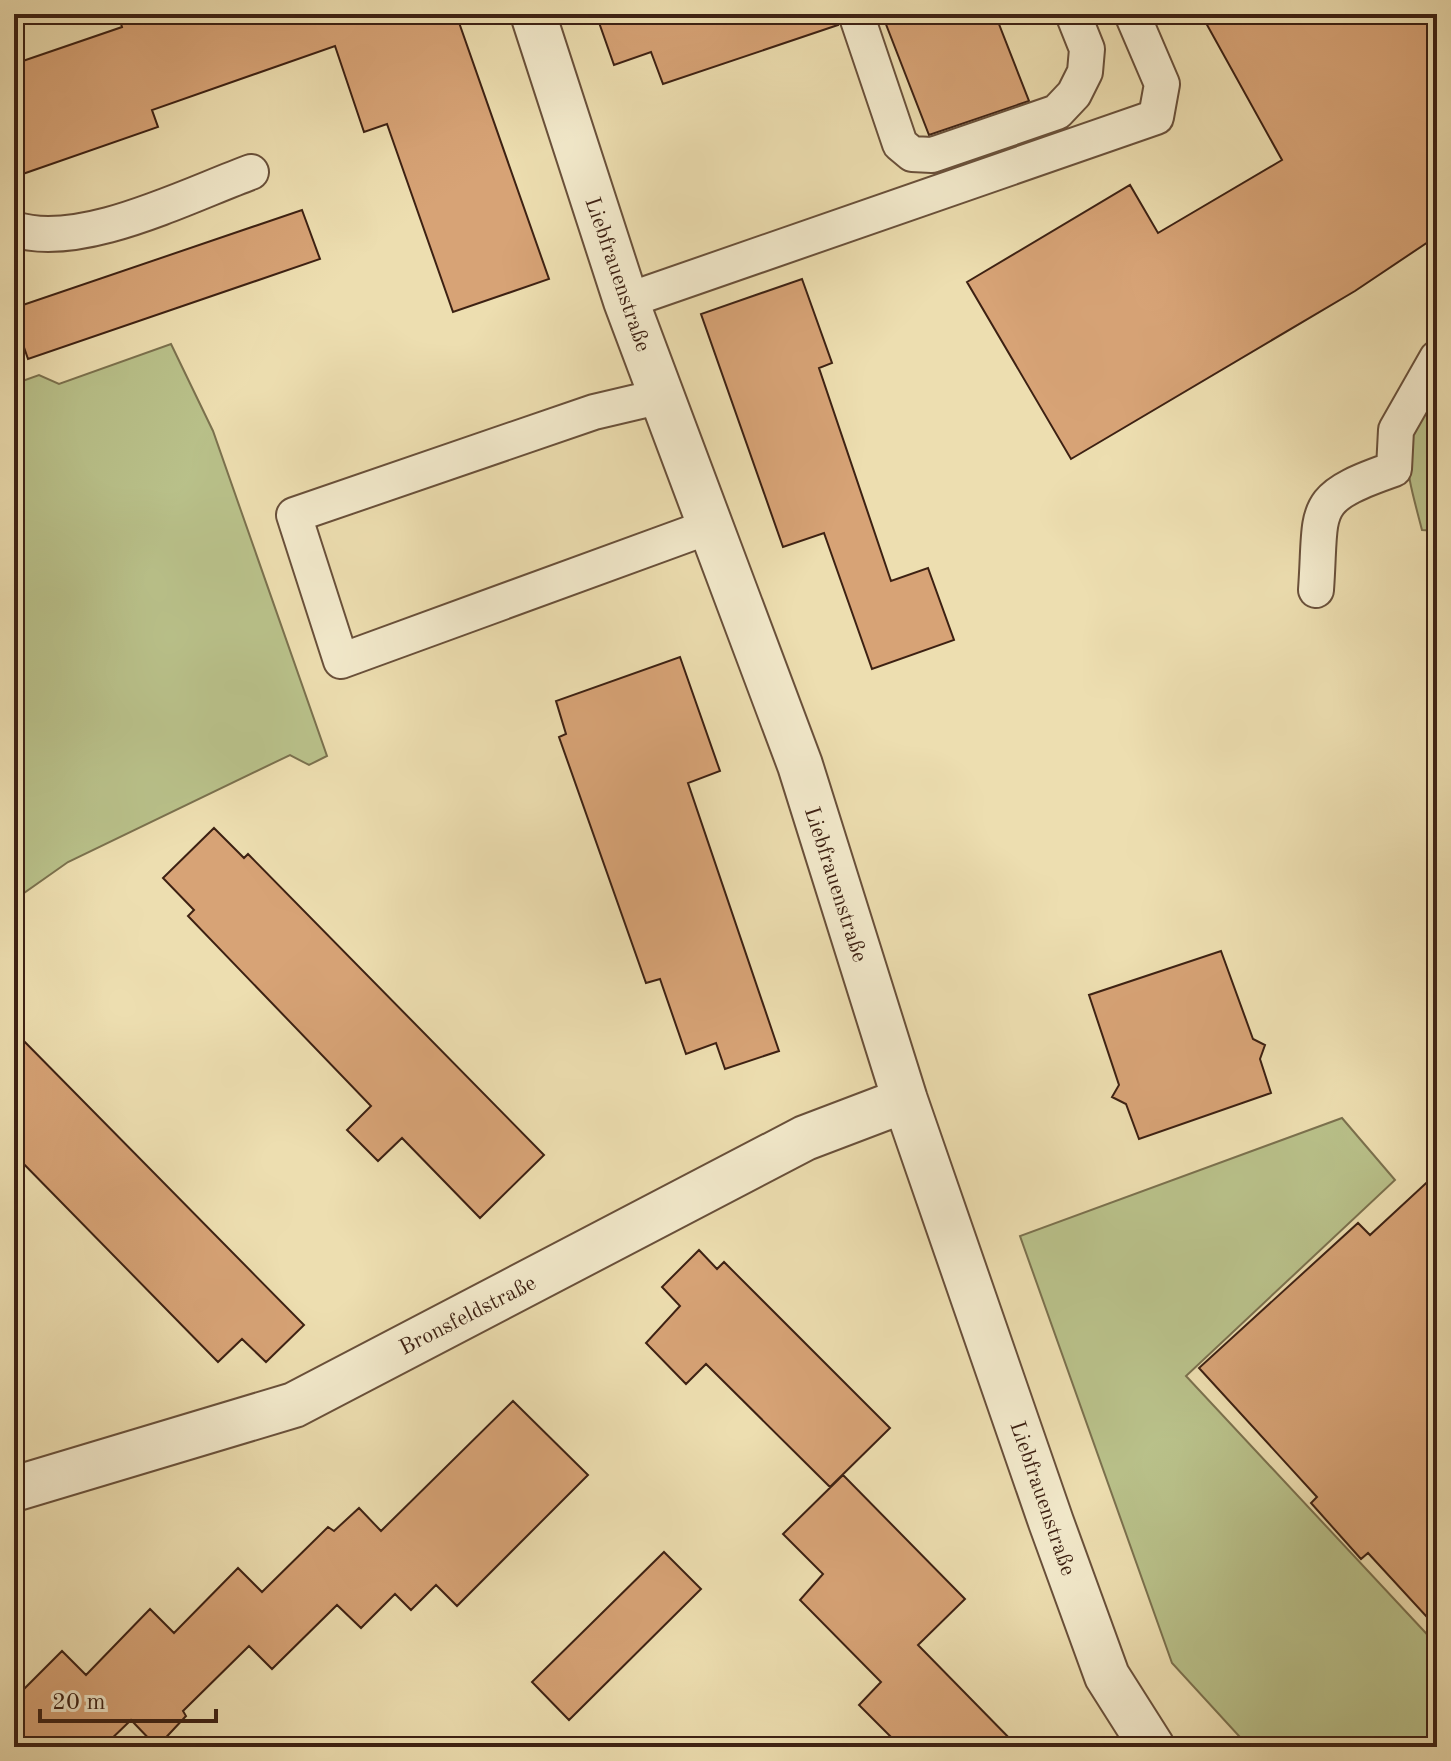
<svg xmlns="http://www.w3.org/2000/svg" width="1451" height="1761" font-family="'Old Standard TT',serif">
<rect width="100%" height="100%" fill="#eddeb0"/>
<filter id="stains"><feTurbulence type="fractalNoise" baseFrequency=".0025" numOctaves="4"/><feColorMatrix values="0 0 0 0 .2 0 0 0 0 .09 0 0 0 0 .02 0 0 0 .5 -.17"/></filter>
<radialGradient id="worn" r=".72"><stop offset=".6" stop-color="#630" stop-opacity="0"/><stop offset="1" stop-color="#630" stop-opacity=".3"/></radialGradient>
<!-- green -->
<path fill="#b9c18a" stroke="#7b714e" stroke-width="2" d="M 171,344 L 213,431 L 327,756 L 309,765 L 290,755 L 68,862 L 14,900 L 14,384 L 39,375 L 59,384 Z
M 1437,386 L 1437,531 L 1422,530 C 1403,457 1399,454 1437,386 Z
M 1342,1118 L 1395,1180 L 1186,1376 L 1437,1645 L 1437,1747 L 1249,1747 L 1172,1663 L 1020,1236 Z"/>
<!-- building -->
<path fill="#d7a376" stroke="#3d2113" stroke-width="2" d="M 118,14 L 456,14 L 549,279 L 453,312 L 387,124 L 364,132 L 335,46 L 152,110 L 158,127 L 14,177 L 14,64 L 122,27 Z
M 596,14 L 837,14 L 838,25 L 663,84 L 651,52 L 614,65 Z
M 882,14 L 995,14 L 1029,101 L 929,135 Z
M 1201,14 L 1437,14 L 1437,236 L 1355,291 L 1071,459 L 967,282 L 1130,185 L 1158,233 L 1282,160 Z
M 302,210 L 320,259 L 28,359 L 14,318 L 14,308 Z
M 802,279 L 832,363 L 819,368 L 891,581 L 928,568 L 954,640 L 872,669 L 824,533 L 783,547 L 701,314 Z
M 680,657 L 720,771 L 688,783 L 779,1051 L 725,1069 L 716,1043 L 686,1054 L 660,979 L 646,983 L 559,737 L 566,734 L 556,701 Z
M 214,828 L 244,858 L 248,854 L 544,1155 L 480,1218 L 402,1138 L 378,1161 L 347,1130 L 371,1106 L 188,916 L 194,910 L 163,878 Z
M 1221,951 L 1253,1039 L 1265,1045 L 1260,1059 L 1271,1093 L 1139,1139 L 1126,1104 L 1112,1097 L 1119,1085 L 1089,995 Z
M 14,1031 L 304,1325 L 266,1362 L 242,1339 L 218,1362 L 14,1154 Z
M 1437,1173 L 1437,1628 L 1368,1553 L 1361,1559 L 1311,1503 L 1317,1497 L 1199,1368 L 1358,1223 L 1370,1235 Z
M 699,1250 L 717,1269 L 724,1262 L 890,1428 L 830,1487 L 706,1364 L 686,1384 L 646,1343 L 680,1306 L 662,1287 Z
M 513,1401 L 588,1475 L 457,1606 L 436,1585 L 411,1610 L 395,1594 L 361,1628 L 337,1605 L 272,1669 L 249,1646 L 183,1711 L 186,1716 L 157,1747 L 131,1720 L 103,1747 L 28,1747 L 14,1733 L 14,1699 L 62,1651 L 86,1675 L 150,1609 L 174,1633 L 238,1568 L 262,1592 L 328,1527 L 334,1531 L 359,1508 L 381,1531 Z
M 843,1475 L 965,1599 L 918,1645 L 1018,1747 L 901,1747 L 859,1705 L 881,1682 L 800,1600 L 823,1574 L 783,1534 Z
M 664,1552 L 701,1589 L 569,1720 L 532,1682 Z"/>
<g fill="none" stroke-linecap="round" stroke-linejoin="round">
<defs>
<path id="service" d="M 856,14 L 900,144 L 912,154 L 932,155 L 1057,112 L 1074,94 L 1085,72 L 1087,49 L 1073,14
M 14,229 C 80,251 188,195 251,172
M 626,301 L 1156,117 L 1162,84 L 1132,14
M 662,396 L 594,412 L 294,515 L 341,661 L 708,527
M 1316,590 C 1322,506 1308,499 1394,469 L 1396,430 L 1437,358"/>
<path id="minor" d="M 533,14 L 626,301 L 800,765 L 905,1100 L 1051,1522 L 1107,1676 L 1152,1747
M 14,1489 L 294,1405 L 805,1138 L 905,1100"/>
</defs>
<!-- service casing -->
<use href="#service" stroke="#69503a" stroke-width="38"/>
<!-- minor casing -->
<use href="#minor" stroke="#69503a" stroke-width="48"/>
<!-- service -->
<use href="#service" stroke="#f3eacc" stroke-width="34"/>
<!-- minor -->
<use href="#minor" stroke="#f3eacc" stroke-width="44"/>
</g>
<g text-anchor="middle" stroke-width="6" stroke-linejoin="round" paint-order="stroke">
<!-- street labels -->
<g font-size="22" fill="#3d2113" stroke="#f3eacc">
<text transform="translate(619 274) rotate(71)" y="8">Liebfrauenstraße</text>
<text transform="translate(837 884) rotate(72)" y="8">Liebfrauenstraße</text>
<text transform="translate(467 1314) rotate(-27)" y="8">Bronsfeldstraße</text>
<text transform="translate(1044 1498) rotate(71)" y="8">Liebfrauenstraße</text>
</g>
</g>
<!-- margin -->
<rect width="1451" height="1761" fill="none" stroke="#eddeb0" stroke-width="48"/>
<rect x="16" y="16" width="1419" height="1729" fill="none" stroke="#3d2113" stroke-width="4"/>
<rect x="24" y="24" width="1403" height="1713" fill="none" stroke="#3d2113" stroke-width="2"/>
<!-- scale -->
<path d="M40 1709v12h176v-12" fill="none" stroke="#3d2113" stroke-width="4"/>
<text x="52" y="1709" font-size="24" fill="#3d2113" stroke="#f3eacc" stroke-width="6" paint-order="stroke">20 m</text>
<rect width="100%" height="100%" filter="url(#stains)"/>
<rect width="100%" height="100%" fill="url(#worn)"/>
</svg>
